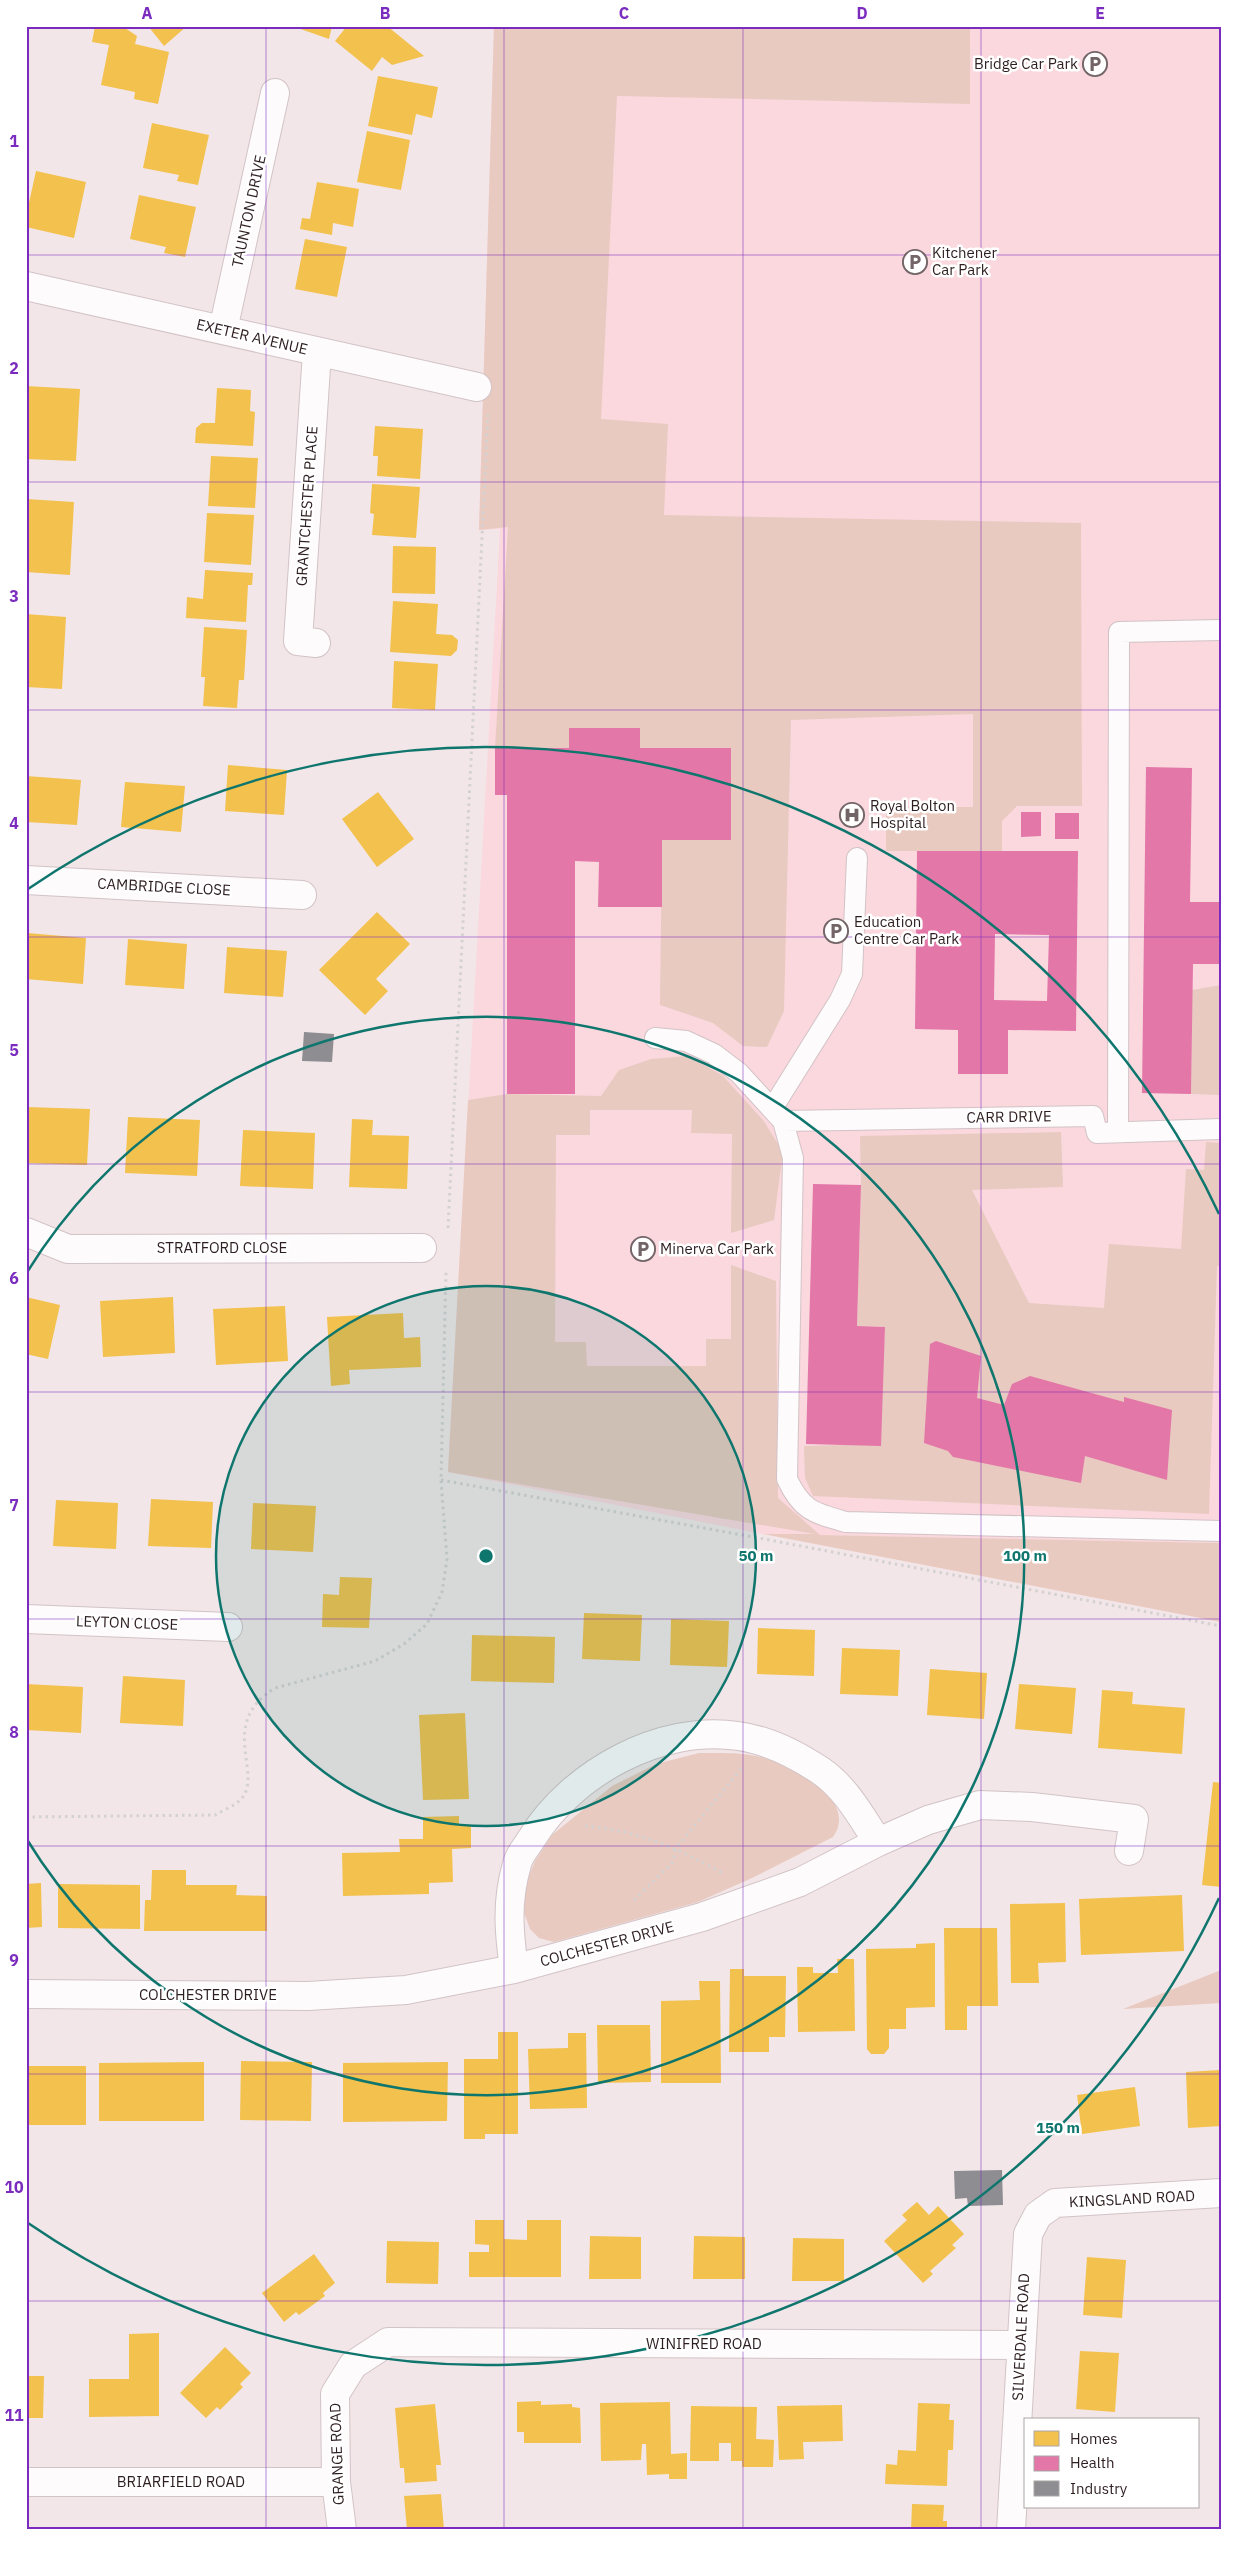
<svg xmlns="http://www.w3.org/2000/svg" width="1247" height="2556" font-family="'IBM Plex Sans',sans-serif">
<rect width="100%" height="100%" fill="#f3e6e8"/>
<!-- built -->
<path fill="#fad8de" d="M 494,26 L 1221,26 L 1221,1543 L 763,1534 L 448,1472 L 500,529 L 479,530 Z"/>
<!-- green -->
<path fill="#e9cac0" d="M 494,26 L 970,26 L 970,104 L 617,96 L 601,419 L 668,424 L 664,515 L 1081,523 L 1082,806 L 1017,806 L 1002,821 L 1002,851 L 886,851 L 886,807 L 973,807 L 973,714 L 791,720 L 784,1011 L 767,1047 L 743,1046 L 713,1023 L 660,1005 L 662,840 L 731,840 L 640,748 L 640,728 L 569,728 L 569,748 L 495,748 L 508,527 L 479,530 Z
M 1221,985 L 1221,1095 L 1191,1094 L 1192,990 Z
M 687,1056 L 722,1075 L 763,1120 L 783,1152 L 774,1220 L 731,1233 L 732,1134 L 691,1133 L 692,1110 L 590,1110 L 590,1135 L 556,1135 L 555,1342 L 586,1342 L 587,1366 L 706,1366 L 706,1339 L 731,1339 L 731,1265 L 776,1281 L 778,1498 L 820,1535 L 1221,1543 L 1221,1622 L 763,1534 L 815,1534 L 448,1472 L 468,1100 L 507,1094 L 601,1096 L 619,1070 L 651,1059 Z
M 1061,1132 L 1063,1187 L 972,1190 L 1029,1303 L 1104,1308 L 1109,1244 L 1181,1249 L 1186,1169 L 1204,1170 L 1206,1142 L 1221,1143 L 1221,1266 L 1217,1266 L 1209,1514 L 813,1496 L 805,1478 L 804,1446 L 879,1444 L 885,1327 L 857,1326 L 861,1185 L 860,1136 Z
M 699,1753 C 720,1753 741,1752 761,1757 C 790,1765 860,1799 833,1837 L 752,1878 L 698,1902 L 554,1942 L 539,1938 L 530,1929 L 523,1910 L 526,1883 L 535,1861 L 552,1835 L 612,1786 L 656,1764 Z
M 1221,1970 L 1221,2003 L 1123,2009 Z"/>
<!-- homes -->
<path fill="#f2c14e" d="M 95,26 L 122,26 L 137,36 L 135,44 L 169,52 L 158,104 L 134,99 L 135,92 L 101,85 L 109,45 L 92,42 Z
M 148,26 L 187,26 L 164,46 Z
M 292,26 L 332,26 L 329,39 Z
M 347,26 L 387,26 L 424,56 L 392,65 L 382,57 L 372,71 L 335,41 Z
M 378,76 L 438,87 L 432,118 L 416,114 L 412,135 L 368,126 Z
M 152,123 L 209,135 L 198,185 L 177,181 L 179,175 L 143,168 Z
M 367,131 L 410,140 L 401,190 L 357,182 Z
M 36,171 L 86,182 L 74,238 L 26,227 L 26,216 Z
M 317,182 L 359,189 L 353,227 L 333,223 L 332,235 L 300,229 L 302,218 L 310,219 Z
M 139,195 L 196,207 L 185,257 L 164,253 L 166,247 L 130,239 Z
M 305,239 L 347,247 L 337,297 L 295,289 Z
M 26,386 L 80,389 L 76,461 L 26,459 Z
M 217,388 L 251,390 L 250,411 L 255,412 L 253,446 L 195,443 L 196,428 L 202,423 L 215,423 Z
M 375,426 L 423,429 L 420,479 L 377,476 L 378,456 L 373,456 Z
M 211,456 L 258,458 L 255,508 L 208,506 Z
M 372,484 L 420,487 L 416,538 L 372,535 L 374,514 L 370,513 Z
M 26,499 L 74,502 L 70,575 L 26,572 Z
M 207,513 L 254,515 L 251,565 L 204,562 Z
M 393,546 L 436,547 L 435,594 L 392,593 Z
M 205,570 L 253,573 L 252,585 L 248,585 L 246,622 L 186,618 L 187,597 L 203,599 Z
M 393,601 L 438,604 L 436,634 L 452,635 L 458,640 L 457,650 L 451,656 L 390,652 Z
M 26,614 L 66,617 L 62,689 L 26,687 Z
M 204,627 L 247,630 L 244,680 L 239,680 L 237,708 L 203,706 L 205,677 L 201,677 Z
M 394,661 L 438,664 L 435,710 L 392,708 Z
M 228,765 L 287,770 L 284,815 L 225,811 Z
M 26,776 L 81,780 L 77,825 L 26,822 Z
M 125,782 L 185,786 L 181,832 L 121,827 Z
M 378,792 L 414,839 L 377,867 L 342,819 Z
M 377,912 L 410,944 L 376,979 L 388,991 L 365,1015 L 319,970 Z
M 27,933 L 86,938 L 83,984 L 26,979 Z
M 128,939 L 187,944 L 184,989 L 125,985 Z
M 227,947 L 287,951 L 283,997 L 224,993 Z
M 26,1107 L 90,1109 L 87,1165 L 26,1163 Z
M 128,1117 L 200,1120 L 197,1176 L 125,1173 Z
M 352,1119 L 373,1120 L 372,1135 L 409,1136 L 407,1189 L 349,1187 Z
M 243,1130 L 315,1133 L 313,1189 L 240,1186 Z
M 26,1297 L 60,1305 L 48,1359 L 26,1354 Z
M 173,1297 L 175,1353 L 103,1357 L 100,1301 Z
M 285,1306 L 288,1361 L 216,1365 L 213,1309 Z
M 403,1313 L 404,1338 L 420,1337 L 421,1367 L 349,1370 L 350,1384 L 331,1386 L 327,1317 Z
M 151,1499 L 213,1502 L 211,1548 L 148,1546 Z
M 56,1500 L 118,1503 L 116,1549 L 53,1546 Z
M 253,1503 L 316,1506 L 313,1552 L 251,1549 Z
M 340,1577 L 372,1578 L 369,1628 L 322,1627 L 323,1594 L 339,1595 Z
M 584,1613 L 642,1615 L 640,1661 L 582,1659 Z
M 671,1619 L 729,1621 L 727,1667 L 670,1665 Z
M 758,1628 L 815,1630 L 814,1676 L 757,1674 Z
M 472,1635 L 555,1637 L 554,1683 L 471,1681 Z
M 842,1648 L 900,1650 L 898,1696 L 840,1694 Z
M 930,1669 L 987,1673 L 984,1719 L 927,1715 Z
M 123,1676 L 185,1680 L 183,1726 L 120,1723 Z
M 26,1684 L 83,1687 L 81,1733 L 26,1730 Z
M 1019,1684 L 1076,1688 L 1072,1734 L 1015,1729 Z
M 1102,1690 L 1133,1692 L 1132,1704 L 1185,1708 L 1182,1754 L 1098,1748 Z
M 465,1713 L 469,1799 L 423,1800 L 419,1715 Z
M 1213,1782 L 1221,1783 L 1221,1887 L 1202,1885 Z
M 459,1816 L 459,1826 L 471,1826 L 471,1848 L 452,1849 L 453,1882 L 429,1883 L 429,1894 L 343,1896 L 342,1853 L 400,1852 L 399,1839 L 423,1839 L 423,1817 Z
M 152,1870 L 186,1870 L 186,1885 L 237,1885 L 236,1895 L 267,1896 L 267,1931 L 144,1931 L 145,1900 L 151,1900 Z
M 41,1883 L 42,1927 L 26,1928 L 26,1884 Z
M 58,1884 L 140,1885 L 140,1929 L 58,1928 Z
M 1182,1895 L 1184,1951 L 1081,1955 L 1079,1899 Z
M 1065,1903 L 1066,1962 L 1038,1963 L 1039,1983 L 1011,1983 L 1010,1904 Z
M 944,1928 L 997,1928 L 998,2006 L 967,2006 L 967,2030 L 945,2030 Z
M 935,1943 L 935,2007 L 906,2008 L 906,2029 L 889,2029 L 889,2048 L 884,2054 L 871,2054 L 867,2049 L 866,1949 L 916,1948 L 916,1944 Z
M 837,1959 L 854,1959 L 855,2031 L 798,2032 L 797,1967 L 813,1967 L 813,1973 L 838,1973 Z
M 730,1969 L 744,1969 L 744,1976 L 786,1976 L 785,2037 L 769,2037 L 769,2052 L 729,2052 Z
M 699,1981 L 720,1981 L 721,2083 L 661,2083 L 661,2001 L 700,2000 Z
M 597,2025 L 650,2025 L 651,2082 L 598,2083 Z
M 498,2032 L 518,2032 L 518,2134 L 485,2134 L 485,2139 L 464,2139 L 464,2059 L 498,2059 Z
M 568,2033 L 586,2033 L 587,2108 L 530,2109 L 528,2049 L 568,2048 Z
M 241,2061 L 312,2062 L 311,2121 L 240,2120 Z
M 204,2062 L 204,2121 L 99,2121 L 99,2063 Z
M 448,2062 L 447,2121 L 343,2122 L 343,2063 Z
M 26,2066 L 86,2066 L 86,2125 L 26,2125 Z
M 1221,2070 L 1221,2126 L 1188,2128 L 1186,2072 Z
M 1135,2087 L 1140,2126 L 1082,2134 L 1077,2095 Z
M 917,2202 L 929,2215 L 938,2206 L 964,2234 L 952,2245 L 956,2248 L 930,2271 L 933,2274 L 923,2283 L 884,2241 L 907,2220 L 902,2215 Z
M 475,2220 L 504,2220 L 504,2239 L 527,2240 L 527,2220 L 561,2220 L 561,2277 L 469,2277 L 469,2252 L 489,2252 L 489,2245 L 475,2244 Z
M 590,2236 L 641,2237 L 641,2279 L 589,2279 Z
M 694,2236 L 745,2237 L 745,2279 L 693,2279 Z
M 793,2238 L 844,2239 L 844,2281 L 792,2281 Z
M 387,2241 L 439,2242 L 438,2284 L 386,2283 Z
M 314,2254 L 335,2283 L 323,2293 L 325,2296 L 299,2315 L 296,2312 L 284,2322 L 262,2293 Z
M 1087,2257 L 1126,2260 L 1122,2318 L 1083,2315 Z
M 159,2333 L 159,2416 L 89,2417 L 89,2379 L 129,2379 L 129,2334 Z
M 225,2347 L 251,2373 L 240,2384 L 243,2387 L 220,2410 L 217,2407 L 206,2418 L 180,2393 Z
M 1080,2351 L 1119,2353 L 1115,2412 L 1076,2409 Z
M 26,2376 L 44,2376 L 43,2418 L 26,2418 Z
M 541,2401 L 541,2405 L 572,2404 L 572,2407 L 580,2408 L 581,2443 L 524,2443 L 524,2432 L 517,2432 L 517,2402 Z
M 670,2402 L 671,2454 L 687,2453 L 687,2479 L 669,2479 L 669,2474 L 647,2475 L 646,2444 L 642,2444 L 641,2460 L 601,2461 L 600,2403 Z
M 918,2403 L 950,2404 L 949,2420 L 954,2420 L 953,2450 L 948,2450 L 947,2486 L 885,2484 L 886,2464 L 897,2465 L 898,2450 L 916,2451 Z
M 435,2404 L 441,2465 L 436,2465 L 437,2481 L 405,2483 L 404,2468 L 400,2468 L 395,2408 Z
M 842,2405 L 843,2441 L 803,2442 L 804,2459 L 779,2460 L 777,2406 Z
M 691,2406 L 757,2407 L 756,2439 L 774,2440 L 773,2467 L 742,2467 L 742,2461 L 731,2461 L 731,2443 L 719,2443 L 719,2461 L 690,2461 Z
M 441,2494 L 444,2530 L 407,2530 L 404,2496 Z
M 912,2504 L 944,2505 L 943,2521 L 947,2521 L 947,2530 L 911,2530 Z"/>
<!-- health -->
<path fill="#e377a8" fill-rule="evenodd" d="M 569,728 L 640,728 L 640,748 L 731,748 L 731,840 L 662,840 L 662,907 L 598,907 L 599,862 L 575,861 L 575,1094 L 507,1094 L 507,795 L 495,795 L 495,748 L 569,748 Z
M 1146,767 L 1192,768 L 1190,902 L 1221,902 L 1221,964 L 1193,964 L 1191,1094 L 1142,1093 Z
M 1021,812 L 1041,812 L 1041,836 L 1021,837 Z
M 1055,813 L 1079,813 L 1079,839 L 1055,839 Z
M 917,851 L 1078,851 L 1076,1031 L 1008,1030 L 1008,1074 L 958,1074 L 958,1030 L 915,1029 ZM 995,934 L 1049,935 L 1047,1001 L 994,1000 Z
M 813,1184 L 861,1185 L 857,1326 L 885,1327 L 881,1446 L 806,1444 Z
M 936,1341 L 981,1356 L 977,1398 L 1004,1405 L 1012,1384 L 1030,1376 L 1124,1402 L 1124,1397 L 1172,1410 L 1167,1480 L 1085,1456 L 1081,1483 L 953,1457 L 948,1451 L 924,1443 L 930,1344 Z"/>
<!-- industry -->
<path fill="#8d8d92" d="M 304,1032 L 334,1034 L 332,1062 L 302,1061 Z
M 1002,2170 L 1003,2205 L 968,2206 L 967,2198 L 955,2199 L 954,2171 Z"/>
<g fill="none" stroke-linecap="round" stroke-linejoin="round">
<defs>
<path id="service" d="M 655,1038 L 686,1041 L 714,1054 L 739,1073 L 783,1121 L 793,1158 L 787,1479 C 802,1511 814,1513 846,1522 L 1221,1531
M 772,1109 L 840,1000 L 852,974 L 857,858
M 783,1121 L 1093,1116 L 1097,1133 L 1221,1129
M 1118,1132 L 1119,632 L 1221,630"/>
<path id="minor" d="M 26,286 L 477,387
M 223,330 L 275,93
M 316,643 L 298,641 L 317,352
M 26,880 L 302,895
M 26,1232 L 68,1249 L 422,1248
M 26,1619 L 228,1627
M 514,1969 C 509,1932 506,1902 517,1864 C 519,1855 527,1846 532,1838 C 572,1773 661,1724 738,1736 C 768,1740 797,1755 821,1771 C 846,1788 862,1818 878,1842
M 26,1994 L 308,1996 L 406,1990 L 514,1969 L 702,1917 L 800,1882 L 878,1842 L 928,1820 L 980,1805 L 1032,1807 L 1134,1819 L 1129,1851
M 26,2482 L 336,2482
M 342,2530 L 336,2482 L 335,2394 L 353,2365 L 388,2342 L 1020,2345
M 1011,2530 L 1028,2234 L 1038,2215 L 1055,2203 L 1221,2193"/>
</defs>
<!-- service casing -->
<use href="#service" stroke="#d2c3c6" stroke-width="22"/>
<!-- minor casing -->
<use href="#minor" stroke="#d2c3c6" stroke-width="30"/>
<!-- path -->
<path stroke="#d4d1d1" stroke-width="3" stroke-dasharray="2.5 4" stroke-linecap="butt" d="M 448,1228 L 488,415
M 441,1480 L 764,1539 L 1221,1626
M 26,1817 L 215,1815 C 222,1811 232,1807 239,1801 C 267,1777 215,1725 275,1688 L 375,1661 L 404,1644 L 427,1624 L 442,1592 L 447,1559 L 441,1480 L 446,1271
M 585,1826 C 640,1831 677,1848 724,1874
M 634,1900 L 673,1862 L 676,1848 L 741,1769"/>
<!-- service -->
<use href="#service" stroke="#fdfbfc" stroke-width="20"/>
<!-- minor -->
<use href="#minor" stroke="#fdfbfc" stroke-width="28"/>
</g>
<!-- grid -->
<path fill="none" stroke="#7b2cbf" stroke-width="1" stroke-opacity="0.55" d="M 266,26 L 266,2530M 504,26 L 504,2530M 743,26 L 743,2530M 981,26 L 981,2530M 26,255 L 1221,255M 26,482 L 1221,482M 26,710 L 1221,710M 26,937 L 1221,937M 26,1164 L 1221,1164M 26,1392 L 1221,1392M 26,1619 L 1221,1619M 26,1846 L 1221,1846M 26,2074 L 1221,2074M 26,2301 L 1221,2301"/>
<!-- distance rings -->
<circle cx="486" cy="1556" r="270" fill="#0f766e" fill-opacity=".12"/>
<g fill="none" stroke="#0f766e" stroke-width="2.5">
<circle cx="486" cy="1556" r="270"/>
<path d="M26 1274A539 539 0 1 1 26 1838"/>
<path d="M1219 1898A809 809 0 0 1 28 2223M28 889A809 809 0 0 1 1219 1214"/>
</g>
<!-- icons -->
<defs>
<symbol id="parking-ring" viewBox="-11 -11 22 22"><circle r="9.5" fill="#fff" stroke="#726467" stroke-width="1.5"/><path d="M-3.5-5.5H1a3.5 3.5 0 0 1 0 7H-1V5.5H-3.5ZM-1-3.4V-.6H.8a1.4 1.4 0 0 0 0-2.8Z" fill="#726467"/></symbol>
<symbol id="hospital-ring" viewBox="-11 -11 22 22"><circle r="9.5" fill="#fff" stroke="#726467" stroke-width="1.5"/><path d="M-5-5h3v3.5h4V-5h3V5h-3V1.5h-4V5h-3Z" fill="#726467"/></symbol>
</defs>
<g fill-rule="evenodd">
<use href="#parking-ring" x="1081" y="50" width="28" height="28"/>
<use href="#parking-ring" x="901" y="248" width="28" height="28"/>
<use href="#hospital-ring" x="838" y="801" width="28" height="28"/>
<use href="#parking-ring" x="822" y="917" width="28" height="28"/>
<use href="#parking-ring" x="629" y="1235" width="28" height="28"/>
</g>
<g text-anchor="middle" stroke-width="5" stroke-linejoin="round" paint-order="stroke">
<!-- poi labels -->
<g font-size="15" fill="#2d1e21" stroke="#fff" text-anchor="start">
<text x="1078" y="69" text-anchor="end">Bridge Car Park</text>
<text x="932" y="258">Kitchener<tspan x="932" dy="17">Car Park</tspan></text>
<text x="870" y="811">Royal Bolton<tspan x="870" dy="17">Hospital</tspan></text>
<text x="854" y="927">Education<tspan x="854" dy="17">Centre Car Park</tspan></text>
<text x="660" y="1254">Minerva Car Park</text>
</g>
<!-- street labels -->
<g font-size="15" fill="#2d1e21" stroke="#fff">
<text transform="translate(249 211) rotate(-78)" y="5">TAUNTON DRIVE</text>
<text transform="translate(252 337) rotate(13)" y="5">EXETER AVENUE</text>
<text transform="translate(307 506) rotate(-86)" y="5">GRANTCHESTER PLACE</text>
<text transform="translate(164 887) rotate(3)" y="5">CAMBRIDGE CLOSE</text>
<text transform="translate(1009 1117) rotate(-1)" y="5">CARR DRIVE</text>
<text x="222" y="1253">STRATFORD CLOSE</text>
<text transform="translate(127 1623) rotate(2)" y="5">LEYTON CLOSE</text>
<text transform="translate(607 1944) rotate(-15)" y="5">COLCHESTER DRIVE</text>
<text x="208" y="2000">COLCHESTER DRIVE</text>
<text transform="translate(1132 2199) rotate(-3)" y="5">KINGSLAND ROAD</text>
<text transform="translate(1021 2337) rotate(-87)" y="5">SILVERDALE ROAD</text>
<text x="704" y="2349">WINIFRED ROAD</text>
<text transform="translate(337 2454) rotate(-92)" y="5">GRANGE ROAD</text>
<text x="181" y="2487">BRIARFIELD ROAD</text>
</g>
</g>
<circle cx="486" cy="1556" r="8" fill="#0f766e" stroke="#fff" stroke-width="2.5"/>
<g font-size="15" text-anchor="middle" font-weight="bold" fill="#0f766e" stroke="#fff" stroke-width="5" stroke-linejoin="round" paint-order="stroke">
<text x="756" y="1561">50 m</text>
<text x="1025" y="1561">100 m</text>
<text x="1058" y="2133">150 m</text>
</g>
<!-- border -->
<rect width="1247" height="2556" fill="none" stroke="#ffffff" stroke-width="55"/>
<!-- legend -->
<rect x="1024" y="2418" width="175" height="90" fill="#ffffff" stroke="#aba5a6"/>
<rect x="1034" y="2431" width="25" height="15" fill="#f2c14e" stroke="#aba5a6"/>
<text x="1070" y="2444" font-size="15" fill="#2d1e21">Homes</text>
<rect x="1034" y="2456" width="25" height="15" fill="#e377a8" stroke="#aba5a6"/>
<text x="1070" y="2468" font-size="15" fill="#2d1e21">Health</text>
<rect x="1034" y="2481" width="25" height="15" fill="#8d8d92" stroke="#aba5a6"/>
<text x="1070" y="2494" font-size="15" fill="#2d1e21">Industry</text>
<rect x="28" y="28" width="1192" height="2500" fill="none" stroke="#7b2cbf" stroke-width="2"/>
<g font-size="16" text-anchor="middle" font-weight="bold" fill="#7b2cbf">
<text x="147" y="19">A</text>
<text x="385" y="19">B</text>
<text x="624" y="19">C</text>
<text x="862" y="19">D</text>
<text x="1100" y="19">E</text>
<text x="14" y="147">1</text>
<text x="14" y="374">2</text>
<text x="14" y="602">3</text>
<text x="14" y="829">4</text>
<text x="14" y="1056">5</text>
<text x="14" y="1284">6</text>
<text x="14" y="1511">7</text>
<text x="14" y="1738">8</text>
<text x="14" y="1966">9</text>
<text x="14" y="2193">10</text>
<text x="14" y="2421">11</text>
</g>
</svg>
